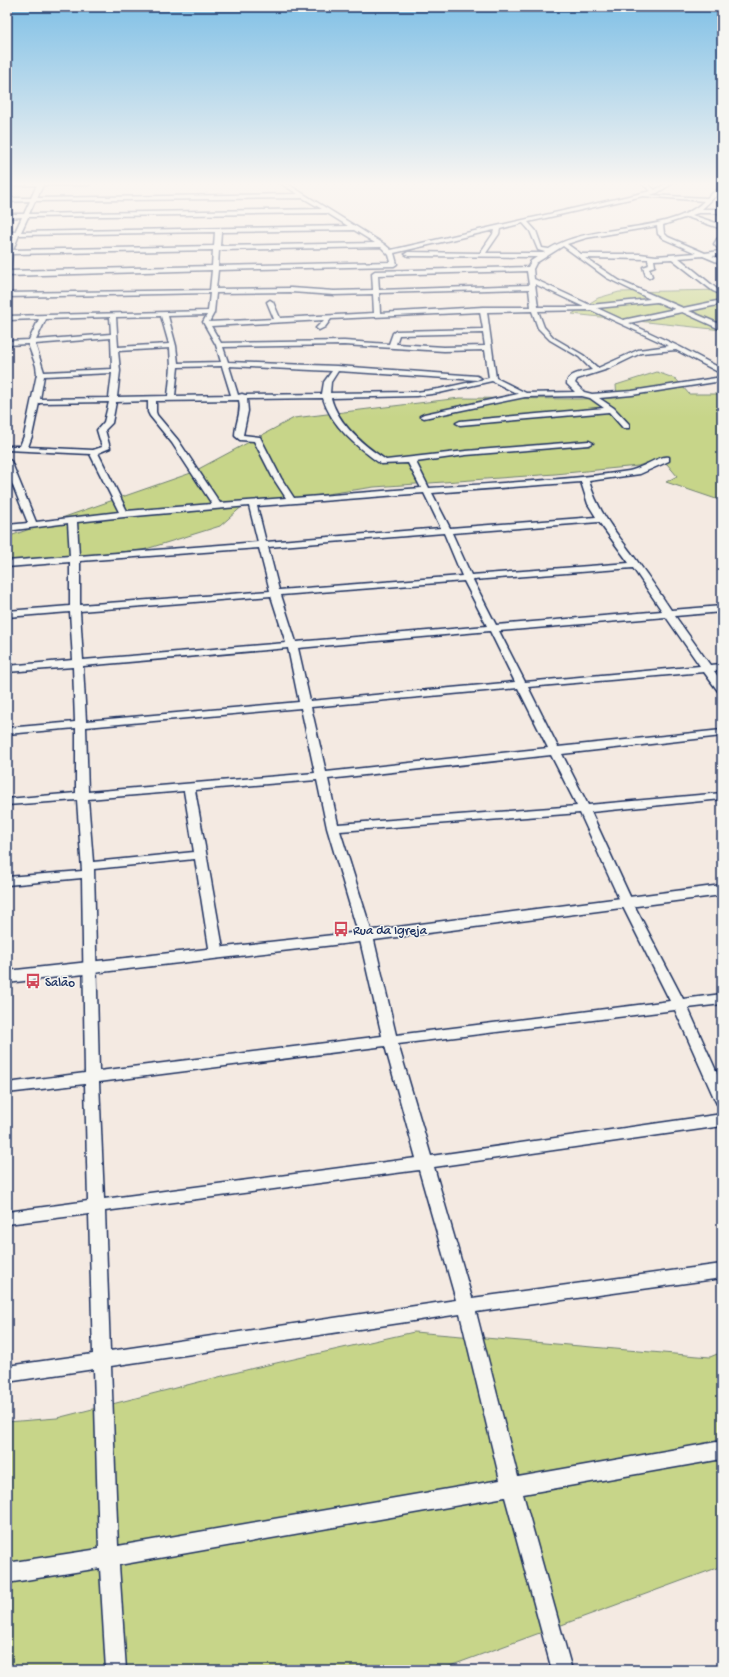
<svg xmlns="http://www.w3.org/2000/svg" width="729" height="1677" font-family="'Gochi Hand',sans-serif">
<rect width="100%" height="100%" fill="#f4eae2"/>
<filter id="ink" filterUnits="userSpaceOnUse"><feTurbulence type="fractalNoise" baseFrequency=".025" numOctaves="2"/><feDisplacementMap in="SourceGraphic" scale="8" xChannelSelector="R" yChannelSelector="G"/><feConvolveMatrix kernelMatrix="1 2 1 2 8 2 1 2 1" color-interpolation-filters="sRGB"/></filter>
<g filter="url(#ink)">
<!-- green -->
<path fill="#c7d589" stroke="#718274" d="M 722,290 L 722,330 L 572,314 L 598,298 L 619,292 Z
M 657,372 L 676,379 L 689,394 L 722,394 L 722,501 L 666,482 L 677,476 L 667,464 L 658,459 L 638,466 L 555,474 L 374,487 L 274,502 L 245,504 L 220,526 L 143,550 L 7,562 L 7,537 L 191,473 L 294,418 L 460,398 L 577,399 L 617,398 L 616,385 Z
M 414,1332 L 710,1357 L 722,1352 L 722,1566 L 439,1670 L 7,1670 L 7,1422 L 57,1418 L 254,1368 Z"/>
<g fill="none" stroke-linecap="round" stroke-linejoin="round">
<defs>
<path id="minor" d="M 7,183 L 91,183 L 88,185 L 43,185 L 37,198 L 298,194 L 280,183 L 286,183 L 384,244 L 391,250 L 651,191 L 641,183 L 646,183 L 655,190 L 667,183 L 673,183 L 657,193 L 650,195 L 707,198 L 722,185 L 722,190 L 702,209 L 722,209 L 722,213 L 698,213 L 692,215 L 722,225 L 722,229 L 687,217 L 663,225 L 664,233 L 668,237 L 705,253 L 720,251 L 714,244 L 717,239 L 722,237 L 720,244 L 722,246 L 722,255 L 712,256 L 722,260 L 722,264 L 703,256 L 679,258 L 717,289 L 722,291 L 722,295 L 713,291 L 672,259 L 654,260 L 655,266 L 649,268 L 652,276 L 649,278 L 646,276 L 643,267 L 649,265 L 648,259 L 585,258 L 620,281 L 683,308 L 722,300 L 722,304 L 689,311 L 722,325 L 722,330 L 682,312 L 629,323 L 680,347 L 722,369 L 722,374 L 676,350 L 641,353 L 608,369 L 577,379 L 575,383 L 584,392 L 592,394 L 632,391 L 722,377 L 722,381 L 632,395 L 599,398 L 614,408 L 629,424 L 629,428 L 623,428 L 609,412 L 460,425 L 456,423 L 460,421 L 604,408 L 590,398 L 582,396 L 525,397 L 424,418 L 420,416 L 424,414 L 518,394 L 492,381 L 439,393 L 416,396 L 331,398 C 338,424 363,445 386,460 L 466,451 L 589,441 L 593,443 L 589,445 L 466,455 L 416,462 L 429,488 C 496,483 563,481 629,471 C 641,469 659,455 669,457 L 669,461 L 640,474 L 589,481 C 598,514 620,537 640,565 C 651,580 661,595 671,610 L 722,606 L 722,612 L 675,616 L 710,665 L 722,664 L 722,670 L 714,671 L 722,682 L 722,692 L 718,691 L 704,672 L 528,687 L 558,747 L 722,730 L 722,736 L 562,754 L 588,805 L 722,793 L 722,799 L 591,812 L 633,903 L 683,999 L 722,994 L 722,1004 L 688,1008 L 722,1084 L 722,1105 L 717,1104 L 715,1100 L 675,1010 L 398,1044 L 431,1156 L 722,1114 L 722,1126 L 434,1167 L 472,1298 L 722,1264 L 722,1278 L 476,1312 L 518,1477 L 722,1441 L 722,1459 L 523,1494 L 572,1670 L 552,1670 L 505,1497 L 119,1565 L 126,1670 L 106,1670 L 100,1568 L 7,1583 L 7,1563 L 99,1549 L 94,1369 L 7,1382 L 7,1366 L 93,1354 L 89,1214 L 7,1224 L 7,1212 L 88,1201 L 85,1084 L 7,1093 L 7,1083 L 85,1073 L 82,878 L 7,885 L 7,877 L 82,871 L 77,800 L 7,805 L 7,799 L 76,793 L 76,728 L 7,734 L 7,728 L 75,722 L 73,667 L 7,672 L 7,666 L 73,660 L 70,612 L 7,617 L 7,611 L 70,606 L 70,562 L 7,567 L 7,561 L 70,556 L 68,523 L 7,531 L 7,525 L 28,523 L 7,471 L 7,459 L 11,461 L 36,522 L 119,512 L 90,454 L 7,450 L 7,446 L 20,446 L 24,436 L 37,374 L 36,366 L 28,344 L 7,345 L 7,341 L 29,340 L 39,319 L 7,320 L 7,316 L 208,311 L 210,293 L 7,297 L 7,293 L 210,290 L 212,270 L 7,276 L 7,250 L 14,236 L 7,236 L 7,232 L 15,232 L 22,217 L 7,218 L 7,214 L 24,214 L 30,201 L 7,202 L 7,198 L 31,198 L 37,185 L 7,186 ZM 643,196 L 704,201 C 668,236 594,221 549,249 L 542,248 L 536,231 L 528,222 ZM 303,198 L 322,209 L 29,214 L 35,201 ZM 327,213 L 348,226 L 21,232 L 28,217 ZM 523,223 L 530,231 L 538,250 L 545,252 L 543,253 L 486,253 L 499,234 L 500,229 ZM 657,226 L 658,234 L 664,239 L 696,253 L 656,256 L 640,254 L 581,254 L 567,244 L 586,238 ZM 354,230 L 375,243 L 220,246 L 221,232 ZM 494,230 L 493,234 L 480,253 L 408,252 L 405,254 L 408,256 L 537,257 L 531,261 L 528,267 L 375,271 L 372,273 L 373,290 L 334,291 L 291,288 L 216,289 L 218,270 L 394,266 L 397,264 L 394,253 ZM 215,232 L 214,246 L 13,250 L 19,235 ZM 563,246 L 607,278 L 650,299 L 590,305 L 534,279 L 533,269 L 536,263 ZM 381,247 L 389,255 L 391,262 L 218,266 L 219,250 ZM 213,250 L 212,266 L 10,271 L 12,254 ZM 527,271 L 529,285 L 379,290 L 378,275 ZM 535,284 L 584,307 L 538,307 ZM 529,289 L 531,307 L 483,307 L 380,313 L 379,293 ZM 291,292 L 334,295 L 373,294 L 374,313 L 280,318 L 273,302 L 270,300 L 267,302 L 274,319 L 209,322 L 214,313 L 216,293 ZM 657,302 L 675,309 L 623,320 L 597,308 ZM 591,310 L 669,346 L 638,350 L 598,368 L 583,355 L 554,338 L 544,327 L 538,311 ZM 532,311 L 538,328 L 550,340 L 579,357 L 592,370 C 583,372 567,373 567,384 L 575,392 L 526,393 L 496,378 L 487,312 ZM 480,312 L 483,329 L 396,331 L 393,333 L 389,344 L 344,341 L 221,343 L 211,326 L 324,320 L 316,328 L 319,330 L 325,327 L 331,319 ZM 207,315 L 203,322 L 216,345 L 221,362 L 178,363 L 176,346 L 168,316 ZM 161,316 L 169,344 L 118,347 L 116,317 ZM 110,317 L 111,334 L 36,340 L 46,319 ZM 483,333 L 485,346 L 444,347 L 396,344 L 399,335 ZM 111,338 L 112,369 L 44,372 L 35,344 ZM 344,345 L 444,351 L 485,350 L 489,378 L 439,389 L 416,392 L 330,393 L 331,382 L 338,371 L 477,380 L 481,378 L 477,376 L 337,366 L 228,362 L 223,347 ZM 170,348 L 171,367 L 168,396 L 117,397 L 120,371 L 118,351 ZM 222,366 L 231,395 L 175,396 L 178,367 ZM 229,366 L 332,371 L 324,382 L 322,394 L 245,395 L 242,394 L 238,395 ZM 112,373 L 109,398 L 40,399 L 44,376 ZM 323,398 C 331,426 358,448 381,464 L 408,463 L 421,488 L 294,498 L 281,478 L 260,437 L 243,435 L 248,411 L 247,399 ZM 239,400 C 242,413 235,423 235,436 L 240,440 L 254,441 L 273,478 L 286,498 L 220,503 L 178,440 L 157,415 L 156,412 L 156,401 ZM 148,401 L 148,412 L 150,416 L 172,443 L 212,504 L 127,511 L 98,453 L 110,448 L 105,430 L 112,423 L 116,402 ZM 109,402 L 104,422 L 97,430 L 102,447 L 93,450 L 28,447 L 32,436 L 39,403 ZM 581,482 L 588,504 L 596,517 L 450,528 L 432,493 ZM 424,493 L 441,528 L 266,542 L 257,506 ZM 249,506 L 258,542 L 79,556 L 77,522 L 124,517 ZM 599,522 L 629,563 L 471,575 L 452,533 ZM 444,533 L 462,576 L 279,590 L 268,547 ZM 259,548 L 270,591 L 80,605 L 80,561 ZM 633,568 L 662,611 L 496,625 L 473,580 ZM 464,581 L 487,626 L 296,642 L 281,595 ZM 271,596 L 286,643 L 83,660 L 80,611 ZM 666,617 L 700,666 L 525,682 L 499,631 ZM 490,631 L 515,682 L 310,701 L 298,648 ZM 288,648 L 299,702 L 86,721 L 83,666 ZM 518,688 L 548,748 L 326,772 L 311,707 ZM 301,708 L 315,773 L 88,792 L 86,727 ZM 551,755 L 577,806 L 338,824 L 328,779 ZM 317,780 L 327,828 L 359,936 L 382,1036 L 99,1071 L 94,869 L 195,859 L 210,954 L 212,957 L 217,958 L 222,957 L 224,954 L 195,790 ZM 184,791 L 194,852 L 93,862 L 88,799 ZM 580,813 L 621,903 L 670,1001 L 396,1035 L 373,936 L 340,831 ZM 385,1046 L 416,1158 L 104,1199 L 99,1082 ZM 419,1170 L 456,1300 L 110,1351 L 105,1211 ZM 460,1314 L 500,1480 L 118,1546 L 111,1366 Z"/>
<path id="tertiary" d="M 722,885 L 722,895 L 351,943 L 7,983 L 7,971 L 351,933 Z"/>
</defs>
<!-- minor casing -->
<use href="#minor" stroke="#1b2f5e" stroke-width="3"/>
<!-- tertiary casing -->
<use href="#tertiary" stroke="#1b2f5e" stroke-width="3"/>
<!-- minor -->
<use href="#minor" fill="#f6f6f2" fill-rule="evenodd"/>
<!-- tertiary -->
<use href="#tertiary" fill="#f6f6f2" fill-rule="evenodd"/>
</g>
</g>
<!-- sky -->
<linearGradient id="sky" x2="0" y2="1"><stop stop-color="#80c0e6"/><stop offset="0.44" stop-color="#faf6f2"/><stop offset="1" stop-color="#faf6f2" stop-opacity="0"/></linearGradient>
<rect width="729" height="418" fill="url(#sky)"/>
<!-- icons -->
<defs>
<symbol id="bus-bare" viewBox="-9 -9 18 18"><path d="M-5-6H5V4H4V6H2V4H-2V6H-4V4H-5ZM-3.5-4V0h7V-4ZM-3.5 1.2v1.5H-2V1.2ZM2 1.2v1.5H3.5V1.2Z" fill="#d1495b" stroke="#f6f6f2" stroke-width="2.5" paint-order="stroke"/></symbol>
</defs>
<g fill-rule="evenodd">
<use href="#bus-bare" x="330" y="918" width="22" height="22"/>
<use href="#bus-bare" x="22" y="970" width="22" height="22"/>
</g>
<g text-anchor="middle" stroke-width="3" stroke-linejoin="round" paint-order="stroke">
<!-- poi labels -->
<g font-size="13" fill="#1b2f5e" stroke="#f6f6f2" text-anchor="start">
<text x="353" y="934">Rua da Igreja</text>
<text x="45" y="986">Salão</text>
</g>
</g>
<!-- margin -->
<rect width="729" height="1677" fill="none" stroke="#f6f6f2" stroke-width="24"/>
<rect x="12" y="12" width="705" height="1653" fill="none" stroke="#1b2f5e" stroke-width="1.5" filter="url(#ink)"/>
</svg>
